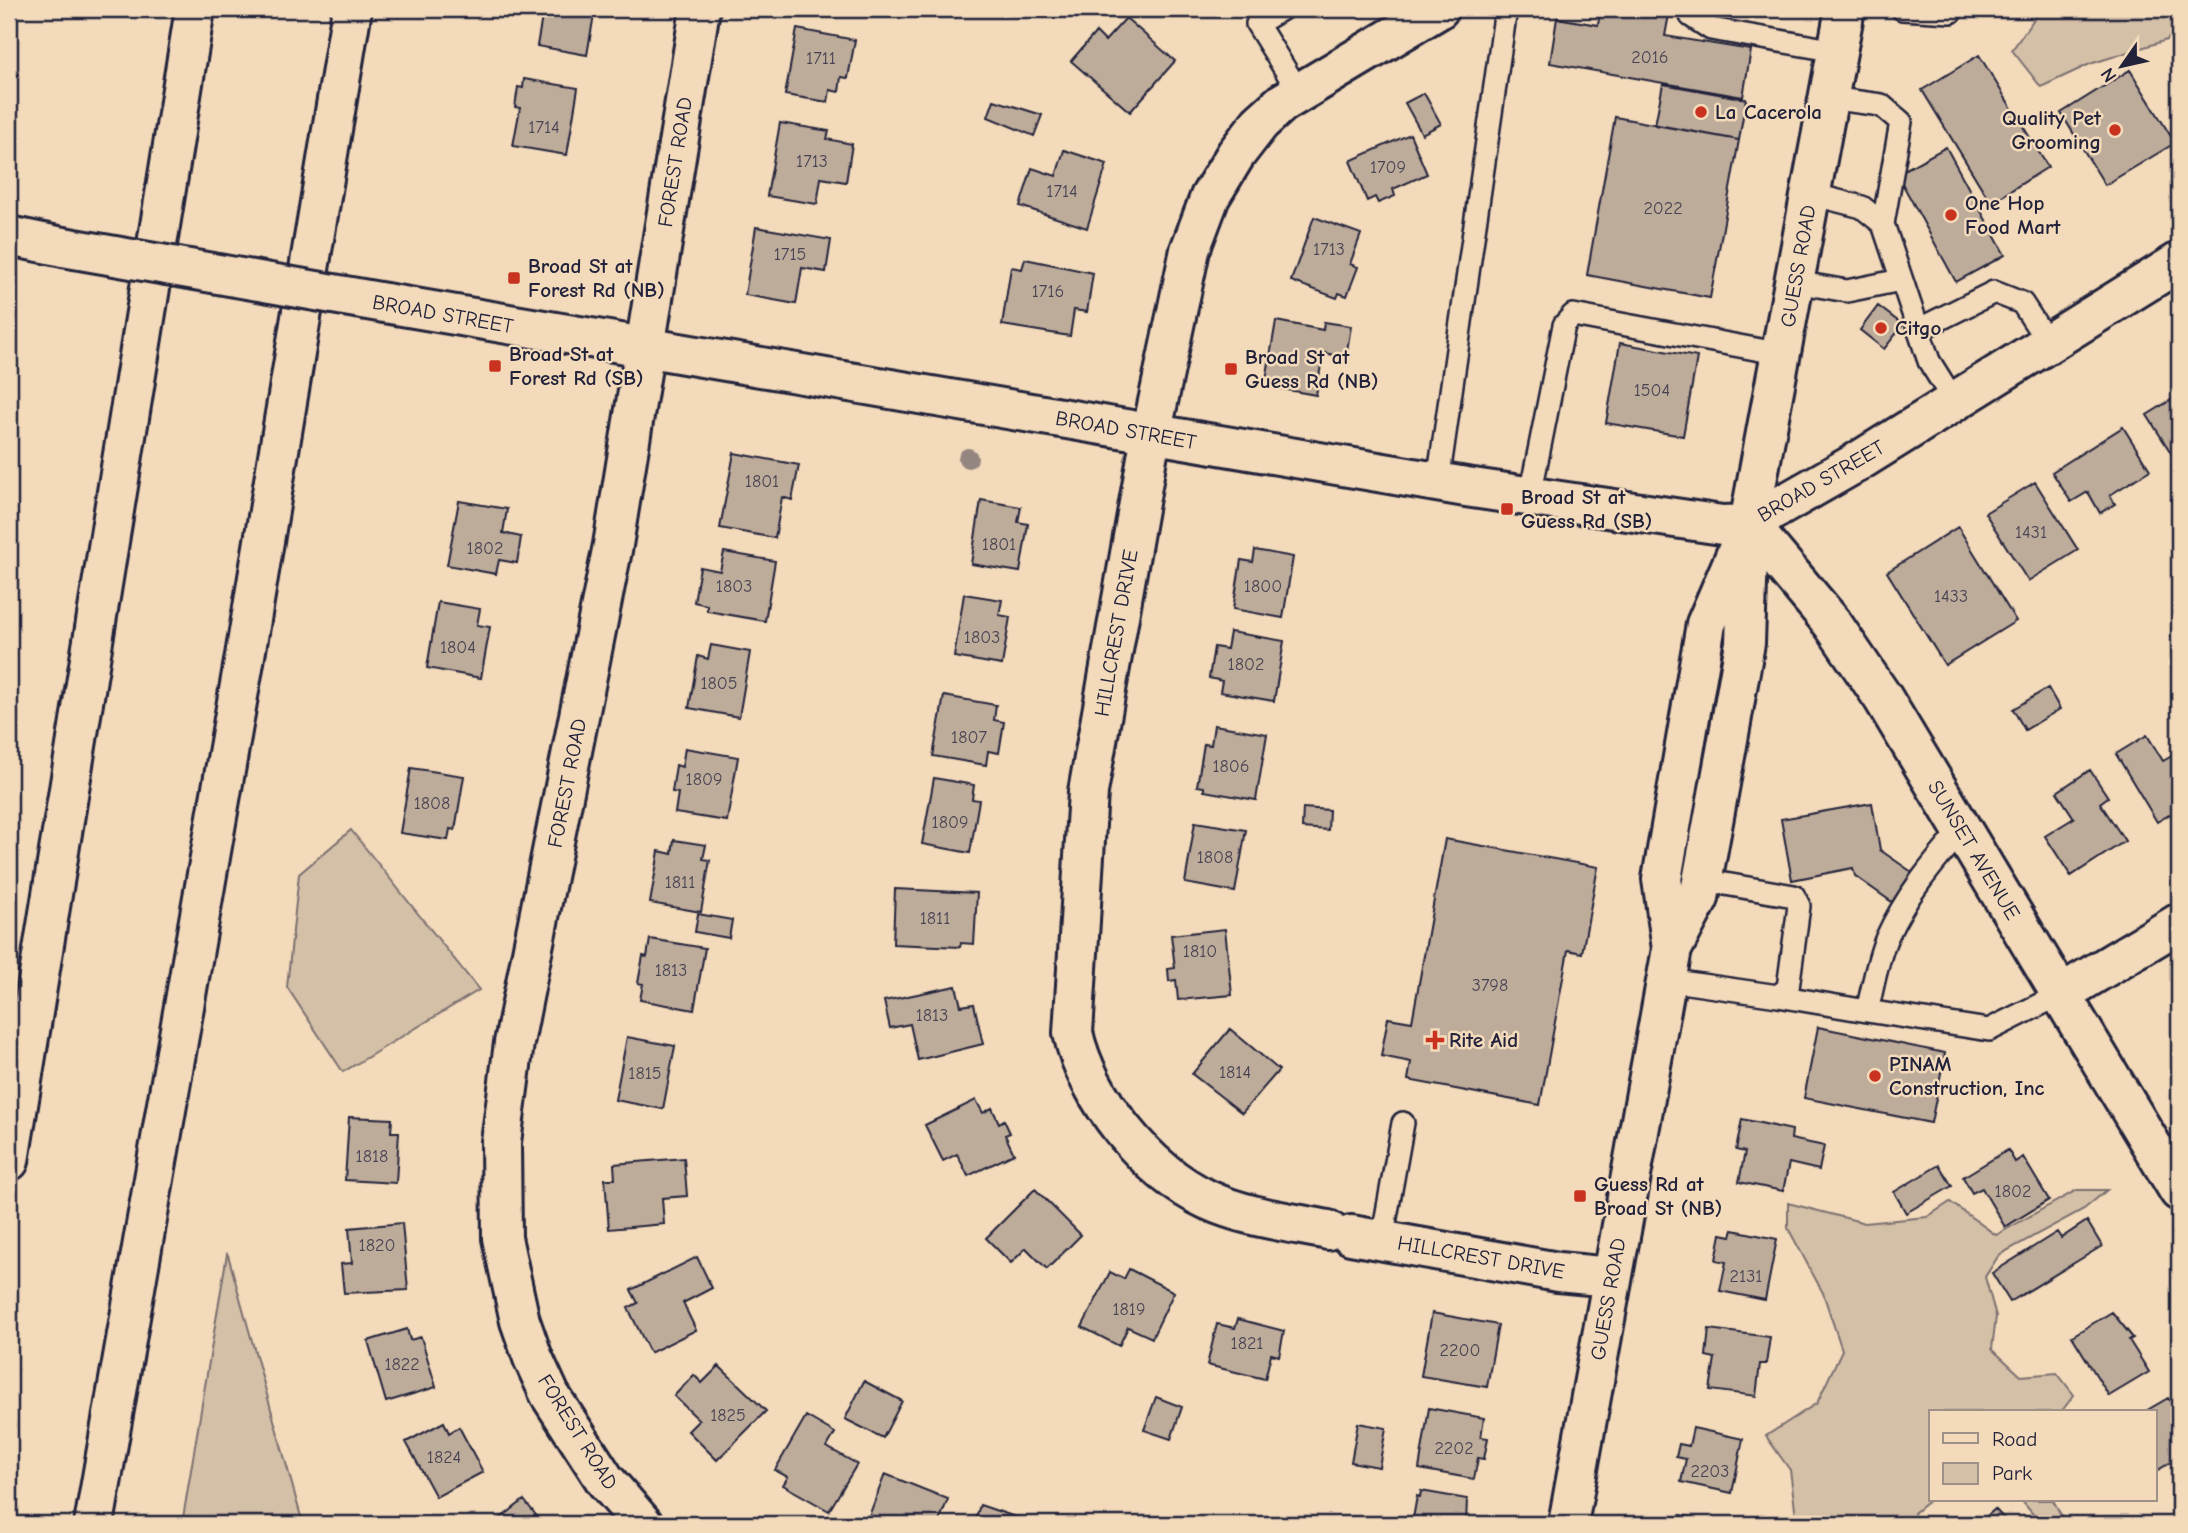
<svg xmlns="http://www.w3.org/2000/svg" width="2188" height="1533" font-family="'Comic Neue',sans-serif">
<rect width="100%" height="100%" fill="#f2daba"/>
<filter id="ink" filterUnits="userSpaceOnUse"><feTurbulence type="fractalNoise" baseFrequency=".0143" numOctaves="2"/><feDisplacementMap in="SourceGraphic" scale="14" xChannelSelector="R" yChannelSelector="G"/><feConvolveMatrix kernelMatrix="1 2 1 2 8 2 1 2 1" color-interpolation-filters="sRGB"/></filter>
<g filter="url(#ink)">
<!-- green -->
<path fill="#d4bfa7" stroke="#7b7071" stroke-width="2" d="M 2041,9 L 2179,9 L 2179,25 L 2167,40 L 2090,64 L 2041,87 L 2012,50 Z
M 351,830 L 479,990 L 343,1072 L 287,987 L 299,874 Z
M 2077,1190 L 2107,1190 L 2084,1209 L 1999,1255 L 1985,1277 L 1996,1316 L 1992,1349 L 2021,1376 L 2057,1373 L 2074,1395 L 2061,1412 L 1931,1412 L 1931,1499 L 1914,1513 L 1916,1524 L 1797,1524 L 1790,1470 L 1766,1436 L 1817,1403 L 1842,1350 L 1823,1293 L 1788,1228 L 1788,1203 L 1865,1223 L 1927,1217 L 1950,1202 L 1996,1235 Z
M 227,1254 L 228,1255 L 303,1524 L 182,1524 Z
M 2021,1500 L 2053,1500 L 2062,1517 L 2058,1524 L 2041,1524 Z"/>
<!-- building -->
<path fill="#beac9b" stroke="#22223b" stroke-width="2" d="M 538,9 L 595,9 L 587,55 L 537,46 L 543,11 Z
M 1616,9 L 1670,9 L 1665,36 L 1751,50 L 1743,97 L 1550,63 L 1557,18 L 1598,25 L 1600,12 L 1616,14 Z
M 1126,18 L 1175,61 L 1130,112 L 1071,61 L 1096,32 L 1105,41 Z
M 797,29 L 855,40 L 848,78 L 841,77 L 839,92 L 830,90 L 828,102 L 785,95 Z
M 1979,55 L 2048,167 L 1991,203 L 1922,90 Z
M 2130,70 L 2175,143 L 2105,185 L 2061,113 Z
M 524,79 L 578,88 L 567,155 L 513,146 L 520,108 L 515,107 L 518,87 L 523,88 Z
M 1663,84 L 1746,99 L 1739,140 L 1655,125 Z
M 1424,93 L 1441,124 L 1422,134 L 1405,103 Z
M 994,100 L 1042,115 L 1034,136 L 988,117 Z
M 1615,117 L 1739,140 L 1710,298 L 1587,275 Z
M 780,123 L 829,131 L 827,139 L 852,144 L 846,182 L 821,178 L 817,204 L 767,196 Z
M 1410,134 L 1427,174 L 1393,189 L 1395,196 L 1378,203 L 1375,197 L 1367,201 L 1350,161 Z
M 1946,147 L 2005,255 L 1956,282 L 1897,174 Z
M 1064,150 L 1107,164 L 1087,228 L 1020,206 L 1032,168 L 1056,176 Z
M 1314,217 L 1361,234 L 1350,264 L 1358,267 L 1347,296 L 1339,293 L 1337,298 L 1291,281 Z
M 756,227 L 831,240 L 826,272 L 802,268 L 796,304 L 745,295 Z
M 1025,259 L 1093,273 L 1087,312 L 1074,310 L 1070,336 L 1002,325 L 1011,267 L 1022,269 Z
M 1878,306 L 1903,325 L 1884,349 L 1860,330 Z
M 1276,321 L 1323,330 L 1324,322 L 1351,326 L 1346,357 L 1323,353 L 1316,395 L 1265,386 Z
M 1620,343 L 1697,357 L 1683,436 L 1606,423 Z
M 2179,395 L 2179,457 L 2175,459 L 2147,415 Z
M 2123,427 L 2150,470 L 2110,495 L 2115,504 L 2100,513 L 2088,492 L 2071,502 L 2052,472 Z
M 734,453 L 799,465 L 792,500 L 782,497 L 775,538 L 720,528 Z
M 2035,482 L 2078,550 L 2028,581 L 1985,513 Z
M 981,500 L 1021,507 L 1018,522 L 1028,524 L 1020,572 L 971,564 Z
M 459,501 L 507,509 L 503,533 L 521,537 L 517,563 L 499,560 L 496,574 L 447,565 Z
M 1958,527 L 2016,621 L 1945,665 L 1887,572 Z
M 1255,550 L 1293,557 L 1283,618 L 1233,609 L 1241,560 L 1253,562 Z
M 724,552 L 775,561 L 765,621 L 707,611 L 707,605 L 694,602 L 700,567 L 720,571 Z
M 964,594 L 1002,600 L 999,615 L 1010,617 L 1002,665 L 954,657 Z
M 438,602 L 480,609 L 477,625 L 490,627 L 481,678 L 427,668 Z
M 1230,632 L 1284,641 L 1274,701 L 1220,692 L 1222,681 L 1209,678 L 1214,647 L 1227,649 Z
M 711,645 L 750,652 L 739,717 L 689,708 L 698,656 L 708,659 Z
M 2048,688 L 2060,709 L 2025,730 L 2013,709 Z
M 944,696 L 996,705 L 994,720 L 1004,722 L 999,753 L 988,751 L 986,765 L 933,756 Z
M 1214,725 L 1267,734 L 1256,800 L 1204,791 L 1204,787 L 1197,786 L 1204,744 L 1211,745 Z
M 2147,735 L 2163,761 L 2179,752 L 2179,809 L 2157,822 L 2116,754 Z
M 685,748 L 738,757 L 727,821 L 675,813 L 678,793 L 672,792 L 676,765 L 682,767 Z
M 411,768 L 464,776 L 455,830 L 450,829 L 448,840 L 400,833 Z
M 2090,770 L 2108,797 L 2100,803 L 2125,841 L 2071,876 L 2045,836 L 2074,818 L 2057,792 Z
M 934,778 L 974,785 L 972,799 L 979,800 L 970,853 L 922,844 Z
M 1872,803 L 1880,850 L 1919,877 L 1899,907 L 1855,876 L 1853,868 L 1792,880 L 1781,819 Z
M 1303,808 L 1329,810 L 1328,830 L 1302,828 Z
M 1195,822 L 1246,830 L 1235,892 L 1185,883 Z
M 1445,839 L 1598,867 L 1582,953 L 1568,950 L 1540,1105 L 1408,1080 L 1411,1062 L 1381,1056 L 1388,1018 L 1412,1022 Z
M 674,840 L 706,845 L 703,859 L 710,860 L 701,912 L 650,903 L 659,851 L 672,854 Z
M 895,889 L 977,893 L 974,944 L 961,943 L 960,947 L 893,944 Z
M 698,914 L 732,920 L 729,938 L 695,932 Z
M 1225,929 L 1232,995 L 1178,1000 L 1176,980 L 1169,981 L 1168,969 L 1175,968 L 1171,935 Z
M 650,939 L 705,948 L 694,1010 L 640,1000 L 643,984 L 638,983 L 643,956 L 647,957 Z
M 956,986 L 961,1006 L 974,1004 L 983,1044 L 918,1060 L 910,1024 L 890,1028 L 884,1001 Z
M 1818,1027 L 1945,1053 L 1931,1123 L 1804,1098 Z
M 1230,1029 L 1279,1070 L 1242,1113 L 1192,1074 Z
M 627,1037 L 675,1046 L 663,1109 L 615,1100 Z
M 976,1100 L 983,1113 L 992,1108 L 999,1123 L 1004,1120 L 1010,1133 L 1005,1135 L 1014,1154 L 968,1176 L 957,1154 L 943,1161 L 925,1125 Z
M 349,1117 L 392,1119 L 391,1132 L 399,1132 L 396,1183 L 345,1180 Z
M 1742,1119 L 1792,1130 L 1791,1139 L 1824,1146 L 1819,1170 L 1789,1163 L 1783,1191 L 1739,1182 L 1745,1152 L 1736,1150 Z
M 2008,1150 L 2015,1162 L 2023,1157 L 2049,1200 L 2005,1227 L 1982,1188 L 1972,1193 L 1963,1177 Z
M 684,1158 L 687,1196 L 662,1198 L 664,1224 L 609,1229 L 605,1179 L 615,1179 L 614,1164 Z
M 1939,1165 L 1952,1186 L 1906,1213 L 1894,1192 Z
M 1035,1189 L 1081,1235 L 1047,1269 L 1026,1248 L 1011,1263 L 986,1238 Z
M 2087,1221 L 2102,1246 L 2010,1302 L 1992,1273 L 2057,1232 L 2061,1238 Z
M 402,1223 L 408,1290 L 344,1293 L 341,1264 L 352,1263 L 349,1228 Z
M 1733,1230 L 1777,1239 L 1765,1300 L 1720,1291 L 1726,1262 L 1716,1260 L 1721,1234 L 1731,1236 Z
M 697,1257 L 712,1288 L 683,1303 L 696,1330 L 650,1353 L 628,1308 L 638,1303 L 631,1290 Z
M 1129,1269 L 1174,1292 L 1152,1338 L 1128,1327 L 1119,1346 L 1082,1327 L 1110,1272 L 1124,1279 Z
M 2112,1312 L 2133,1338 L 2129,1340 L 2149,1372 L 2109,1396 L 2072,1336 Z
M 1432,1313 L 1498,1325 L 1487,1387 L 1421,1376 Z
M 1238,1319 L 1284,1331 L 1279,1356 L 1271,1354 L 1265,1379 L 1207,1365 L 1217,1324 L 1235,1328 Z
M 407,1329 L 410,1340 L 421,1337 L 436,1387 L 386,1402 L 368,1341 Z
M 1709,1329 L 1770,1337 L 1766,1364 L 1760,1364 L 1756,1396 L 1710,1390 L 1715,1358 L 1706,1356 Z
M 719,1366 L 766,1411 L 717,1460 L 688,1431 L 699,1420 L 674,1396 L 694,1375 L 702,1383 Z
M 864,1381 L 902,1401 L 883,1438 L 845,1419 Z
M 1156,1397 L 1182,1407 L 1171,1439 L 1144,1430 Z
M 2168,1398 L 2179,1415 L 2179,1457 L 2155,1472 L 2155,1412 L 2144,1412 Z
M 1429,1408 L 1484,1418 L 1481,1437 L 1488,1438 L 1484,1459 L 1478,1458 L 1474,1479 L 1419,1469 Z
M 806,1416 L 835,1433 L 827,1447 L 857,1464 L 829,1511 L 783,1485 L 788,1477 L 775,1470 Z
M 444,1422 L 449,1433 L 459,1427 L 483,1472 L 436,1497 L 406,1442 Z
M 1358,1423 L 1386,1428 L 1379,1467 L 1351,1462 Z
M 1693,1428 L 1743,1439 L 1732,1493 L 1681,1482 L 1686,1459 L 1676,1457 L 1679,1444 L 1689,1446 Z
M 885,1474 L 948,1499 L 938,1524 L 866,1524 Z
M 1421,1491 L 1467,1499 L 1466,1524 L 1412,1524 L 1417,1496 L 1420,1497 Z
M 524,1500 L 543,1524 L 493,1524 Z
M 980,1505 L 1036,1524 L 974,1524 Z
M 1995,1509 L 2009,1524 L 1978,1524 Z
M 1681,1515 L 1716,1524 L 1679,1524 Z"/>
<g fill="none" stroke-linecap="round" stroke-linejoin="round">
<defs>
<path id="lane" d="M 1282,9 L 1257,24 L 1299,92
M 1690,9 L 1691,16 L 1711,29 L 1837,51
M 1902,9 L 1951,12 L 1951,9
M 1829,98 L 1881,105 L 1901,122 L 1883,224
M 1811,194 L 1862,207 L 1883,224 L 1929,361 L 1954,401
M 1795,282 L 1847,291 L 1901,280
M 1918,330 L 1994,292 L 2022,303 L 2048,343
M 1438,482 L 1506,9
M 1530,496 L 1564,325 L 1573,315 L 1782,354
M 1962,830 C 1933,863 1905,897 1887,937 C 1877,960 1873,987 1867,1011 L 1989,1030 L 2061,994
M 1667,980 L 1778,996 L 1788,988 L 1799,906 L 1794,896 L 1702,880
M 1778,996 L 1867,1011
M 1382,1240 L 1403,1123"/>
<path id="street" d="M 1749,524 L 1832,623 L 1883,698 L 2179,1191
M 2061,994 L 2179,923
M 1328,1230 C 1288,1222 1245,1217 1208,1200 C 1146,1171 1088,1098 1073,1033 L 1088,792 L 1151,435 L 1190,250 L 1210,197 L 1236,154 L 1260,123 L 1282,103 L 1439,9
M 1351,1235 L 1558,1272 L 1611,1277
M 643,1524 L 605,1480 L 550,1395 L 533,1358 L 520,1321 L 502,1238 L 501,1142 L 514,1043 L 613,545 L 700,9"/>
<path id="secondary" d="M 9,236 L 63,247
M 385,303 L 1466,487 L 1722,525 L 1749,524 L 1854,464 L 2179,262
M 1672,949 L 1699,898 L 1726,751 L 1745,643 L 1749,524 L 1845,9
M 1568,1524 L 1672,949 L 1662,879 L 1706,624 L 1749,524"/>
<path id="highway" d="M 9,1161 L 195,9
M 94,1524 L 245,656 L 352,9"/>
</defs>
<!-- lane casing -->
<use href="#lane" stroke="#22223b" stroke-width="26"/>
<!-- street casing -->
<use href="#street" stroke="#22223b" stroke-width="44"/>
<!-- secondary casing -->
<use href="#secondary" stroke="#22223b" stroke-width="44"/>
<!-- highway casing -->
<use href="#highway" stroke="#22223b" stroke-width="44"/>
<!-- lane -->
<use href="#lane" stroke="#f2daba" stroke-width="21"/>
<!-- street -->
<use href="#street" stroke="#f2daba" stroke-width="38"/>
<!-- secondary -->
<use href="#secondary" stroke="#f2daba" stroke-width="38"/>
<!-- highway -->
<use href="#highway" stroke="#f2daba" stroke-width="38"/>
<defs>
<path id="secondary-bridge" d="M 63,247 L 385,303"/>
</defs>
<!-- secondary-bridge casing -->
<use href="#secondary-bridge" stroke="#22223b" stroke-width="44" stroke-linecap="butt"/>
<!-- secondary-bridge -->
<use href="#secondary-bridge" stroke="#f2daba" stroke-width="38"/>
</g>
<!-- trees -->
<circle fill="#938680" cx="968" cy="458" r="10"/>
</g>
<!-- markers -->
<g fill="#c8321e" stroke="#f2daba" stroke-width="2.5">
<circle cx="1701" cy="112" r="7"/>
<circle cx="2115" cy="130" r="7"/>
<circle cx="1951" cy="215" r="7"/>
<rect x="507" y="271" width="14" height="14" rx="3.5"/>
<circle cx="1881" cy="328" r="7"/>
<rect x="488" y="359" width="14" height="14" rx="3.5"/>
<rect x="1224" y="362" width="14" height="14" rx="3.5"/>
<rect x="1500" y="502" width="14" height="14" rx="3.5"/>
<path d="M1431.5 1029.5h7v7h7v7h-7v7h-7v-7h-7v-7h7z"/>
<circle cx="1875" cy="1076" r="7"/>
<rect x="1573" y="1189" width="14" height="14" rx="3.5"/>
</g>
<g text-anchor="middle" stroke-width="5" stroke-linejoin="round" paint-order="stroke">
<!-- number labels -->
<g font-size="18" fill="#494453">
<text x="1650" y="63">2016</text>
<text x="821" y="64">1711</text>
<text x="544" y="133">1714</text>
<text x="812" y="167">1713</text>
<text x="1388" y="173">1709</text>
<text x="1062" y="197">1714</text>
<text x="1663" y="214">2022</text>
<text x="1329" y="255">1713</text>
<text x="790" y="260">1715</text>
<text x="1048" y="297">1716</text>
<text x="1652" y="396">1504</text>
<text x="762" y="487">1801</text>
<text x="2031" y="538">1431</text>
<text x="999" y="550">1801</text>
<text x="485" y="554">1802</text>
<text x="734" y="592">1803</text>
<text x="1263" y="592">1800</text>
<text x="1951" y="602">1433</text>
<text x="982" y="643">1803</text>
<text x="458" y="653">1804</text>
<text x="1246" y="670">1802</text>
<text x="719" y="689">1805</text>
<text x="969" y="743">1807</text>
<text x="1231" y="772">1806</text>
<text x="704" y="785">1809</text>
<text x="432" y="809">1808</text>
<text x="950" y="828">1809</text>
<text x="1215" y="863">1808</text>
<text x="680" y="888">1811</text>
<text x="935" y="924">1811</text>
<text x="1200" y="957">1810</text>
<text x="671" y="976">1813</text>
<text x="1490" y="991">3798</text>
<text x="932" y="1021">1813</text>
<text x="1235" y="1078">1814</text>
<text x="645" y="1079">1815</text>
<text x="372" y="1162">1818</text>
<text x="2013" y="1197">1802</text>
<text x="377" y="1251">1820</text>
<text x="1746" y="1282">2131</text>
<text x="1129" y="1315">1819</text>
<text x="1247" y="1349">1821</text>
<text x="1460" y="1356">2200</text>
<text x="402" y="1370">1822</text>
<text x="728" y="1421">1825</text>
<text x="1454" y="1454">2202</text>
<text x="444" y="1463">1824</text>
<text x="1710" y="1477">2203</text>
</g>
<!-- poi labels -->
<g font-size="21" font-weight="bold" fill="#22223b" stroke="#f2daba" text-anchor="start">
<text x="1715" y="119">La Cacerola</text>
<text x="2101" y="125" text-anchor="end">Quality Pet<tspan x="2101" dy="24">Grooming</tspan></text>
<text x="1965" y="210">One Hop<tspan x="1965" dy="24">Food Mart</tspan></text>
<text x="528" y="273">Broad St at<tspan x="528" dy="24">Forest Rd (NB)</tspan></text>
<text x="1895" y="335">Citgo</text>
<text x="509" y="361">Broad St at<tspan x="509" dy="24">Forest Rd (SB)</tspan></text>
<text x="1245" y="364">Broad St at<tspan x="1245" dy="24">Guess Rd (NB)</tspan></text>
<text x="1521" y="504">Broad St at<tspan x="1521" dy="24">Guess Rd (SB)</tspan></text>
<text x="1449" y="1047">Rite Aid</text>
<text x="1889" y="1071">PINAM<tspan x="1889" dy="24">Construction, Inc</tspan></text>
<text x="1594" y="1191">Guess Rd at<tspan x="1594" dy="24">Broad St (NB)</tspan></text>
</g>
<!-- street labels -->
<g font-size="21" fill="#22223b" stroke="#f2daba">
<text transform="translate(675 162) rotate(-81)" y="7">FOREST ROAD</text>
<text transform="translate(1798 266) rotate(-80)" y="7">GUESS ROAD</text>
<text transform="translate(443 314) rotate(10)" y="7">BROAD STREET</text>
<text transform="translate(1126 430) rotate(10)" y="7">BROAD STREET</text>
<text transform="translate(1821 481) rotate(-30)" y="7">BROAD STREET</text>
<text transform="translate(1116 633) rotate(-80)" y="7">HILLCREST DRIVE</text>
<text transform="translate(567 783) rotate(-79)" y="7">FOREST ROAD</text>
<text transform="translate(1974 850) rotate(59)" y="7">SUNSET AVENUE</text>
<text transform="translate(1481 1257) rotate(10)" y="7">HILLCREST DRIVE</text>
<text transform="translate(1608 1299) rotate(-80)" y="7">GUESS ROAD</text>
<text transform="translate(578 1432) rotate(58)" y="7">FOREST ROAD</text>
</g>
</g>
<!-- margin -->
<rect width="2188" height="1533" fill="none" stroke="#f2daba" stroke-width="35"/>
<rect x="18" y="18" width="2153" height="1498" fill="none" stroke="#22223b" stroke-width="2.5" filter="url(#ink)"/>
<!-- legend -->
<rect x="1929" y="1410" width="228" height="91" fill="#f2daba" stroke="#9f9087" stroke-width="2"/>
<rect x="1943" y="1433" width="35" height="10" fill="#f2daba" stroke="#9f9087" stroke-width="2"/>
<text x="1992" y="1446" font-size="21" fill="#22223b">Road</text>
<rect x="1943" y="1463" width="35" height="21" fill="#d4bfa7" stroke="#9f9087" stroke-width="2"/>
<text x="1992" y="1480" font-size="21" fill="#22223b">Park</text>
<!-- north arrow -->
<g transform="translate(2122 66) rotate(236)" stroke="#f2daba" stroke-width="5" paint-order="stroke">
<path d="M0-5L12 26L0 18L-12 26Z" fill="#22223b"/>
<text y="-10" font-size="19" font-weight="bold" text-anchor="middle" fill="#22223b">N</text>
</g>
</svg>
